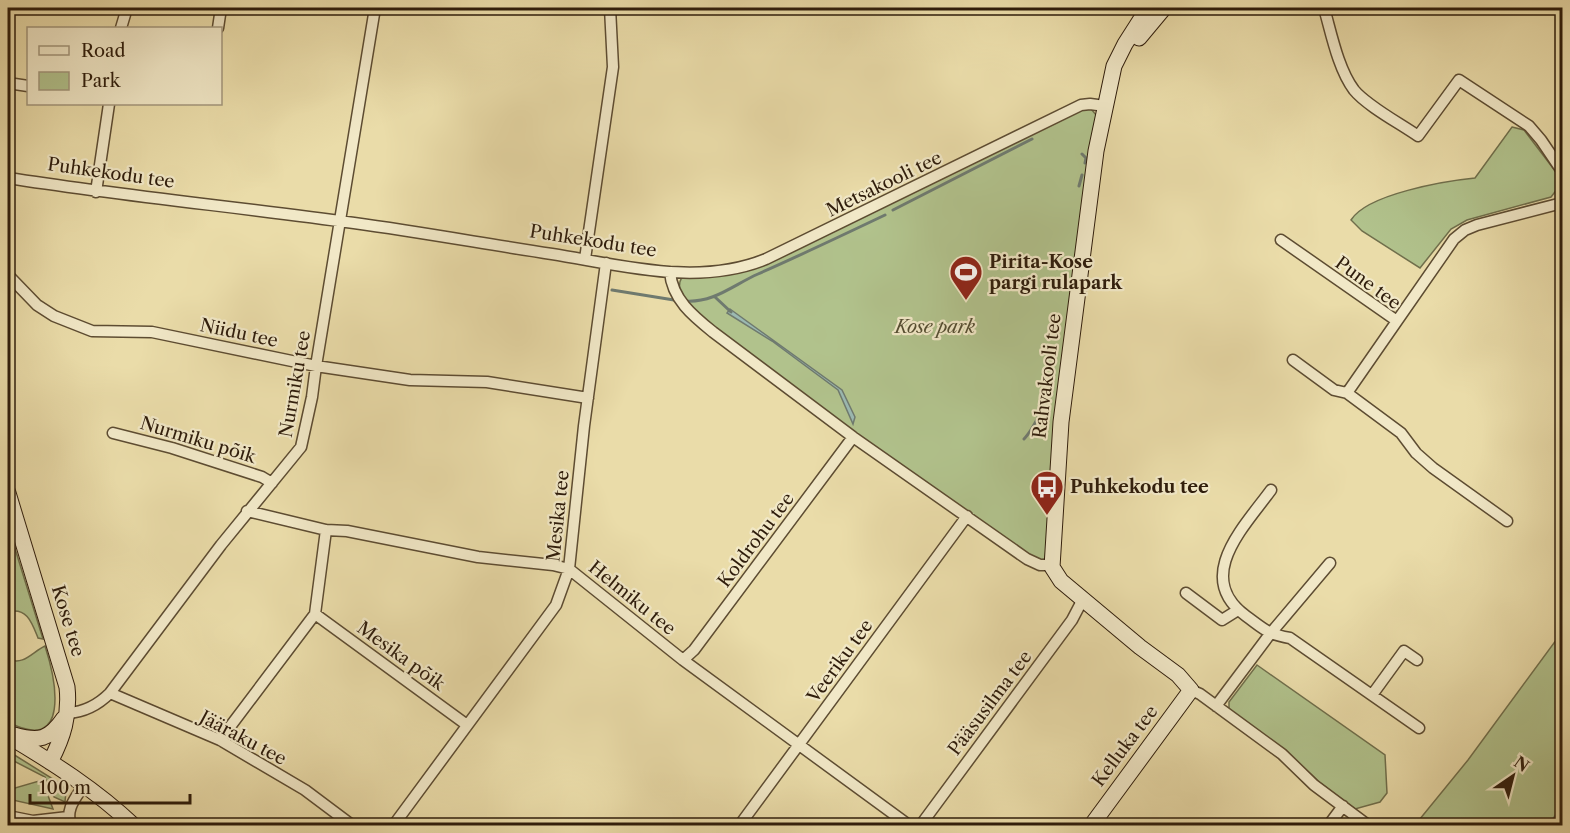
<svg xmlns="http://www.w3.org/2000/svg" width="1570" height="833" font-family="'Libre Caslon Text',serif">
<rect width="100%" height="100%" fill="#eadca9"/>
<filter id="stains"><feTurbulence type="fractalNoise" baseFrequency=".00333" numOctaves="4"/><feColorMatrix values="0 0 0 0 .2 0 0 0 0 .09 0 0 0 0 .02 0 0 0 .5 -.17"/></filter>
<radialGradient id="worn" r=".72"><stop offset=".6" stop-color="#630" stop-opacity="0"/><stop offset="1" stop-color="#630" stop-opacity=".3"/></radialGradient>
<!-- green -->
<path fill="#b1c28c" stroke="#706f4c" stroke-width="1.5" d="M 1082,109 L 1091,109 L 1097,116 L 1045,559 L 1037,561 L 919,480 L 694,314 C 687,303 674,290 682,277 L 731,273 Z
M 1512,127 L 1524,130 L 1559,176 L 1558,188 L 1551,197 L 1467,220 L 1451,229 L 1420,268 L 1362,231 L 1351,220 C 1367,194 1445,181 1475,178 Z
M 8,526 L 43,639 L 38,638 C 32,623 27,607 8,612 Z
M 1562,632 L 1562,825 L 1415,825 L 1468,760 Z
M 45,646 C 56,680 71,755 8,722 L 8,659 C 24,666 32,652 45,646 Z
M 1257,665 L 1385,755 L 1387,793 L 1380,802 L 1355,809 L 1319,782 L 1288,753 L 1229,709 L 1229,702 Z
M 8,751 L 61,784 L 66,791 L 65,802 L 54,797 L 45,777 L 8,758 Z
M 39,781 L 44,785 L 53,809 L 8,799 L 8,790 Z"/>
<!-- water -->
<path fill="#9bb9b2" stroke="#6f7a6f" stroke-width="1.5" d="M 730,309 L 842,390 L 855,417 L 853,424 L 838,390 L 772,341 L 727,313 Z"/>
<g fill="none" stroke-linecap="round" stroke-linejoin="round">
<!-- stream -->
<path stroke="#6f7a6f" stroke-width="3" d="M 1082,154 L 1086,158 L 1085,163
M 1079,186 L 1082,175
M 893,210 L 1032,139
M 612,290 L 674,300
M 715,297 L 731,312
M 685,301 C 714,303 733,285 758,274 C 801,255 843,235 885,215
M 1024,439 C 1035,428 1042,408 1050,394
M 1549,826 L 1562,806"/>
<defs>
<path id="street" d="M 1324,8 C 1331,32 1338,69 1354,90 C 1367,106 1401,124 1418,136 L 1459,80 L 1529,126 L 1541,140 L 1562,171
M 121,28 L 127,8
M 218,28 L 221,8
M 8,83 L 28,86
M 8,178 C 123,196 239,207 354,223 C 420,232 486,244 552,254 C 621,265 698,287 766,259 L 1081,105 L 1090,104 L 1105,106
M 96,192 L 109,104
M 1281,240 L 1397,321 L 1347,393 L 1401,433 L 1416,453 L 1433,468 L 1507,521
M 585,259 L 613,67 L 610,8
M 670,272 C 672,299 693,316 713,332 L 853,437 L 1027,559 L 1040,565 L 1052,565
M 8,275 L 37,305 L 54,316 L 92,331 L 152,332 L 316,366 L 410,380 L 487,382 L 588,398
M 1397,321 L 1454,239 L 1465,230 L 1477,225 L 1562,203
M 1293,360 L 1334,390 L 1347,393
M 113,433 L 172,448 L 262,477 L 272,483
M 1271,490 C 1244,527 1193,577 1246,616 C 1264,629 1267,634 1290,638 L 1419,728
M 247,511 L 326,530 L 347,531 L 478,557 L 553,565 L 569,569 L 683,660 L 910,826
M 1186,593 L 1222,620 L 1238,610
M 315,614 L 467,725
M 683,660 L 694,650 L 853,437
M 1191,690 L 1200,694 L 1282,754 L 1314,785 L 1369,826
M 110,693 L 220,740 L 305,790 L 353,826
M 1372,695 L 1404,651 L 1417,660
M 1216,706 L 1270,634 L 1330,563
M 68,713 C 85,712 98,705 110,693 L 221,545 L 301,447 L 312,397 L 316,366 L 375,8
M 220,740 L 315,614 L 326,530
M 8,816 L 33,821 L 68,817
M 71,826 C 65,809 75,799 84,785
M 393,826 L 556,605 L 569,569 L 584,426 L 606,263
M 739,826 L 967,516
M 920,826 L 1072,620 L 1083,599
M 1328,826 L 1343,806"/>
<path id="secondary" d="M 1139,38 L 1164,8
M 8,493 L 67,687 C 70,715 63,738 50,762
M 14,735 C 39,742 49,740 64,718
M 8,736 C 52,762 96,790 134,826
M 1091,826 L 1191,690 L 1178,675 L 1140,647 L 1061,581 L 1052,567 L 1061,422 L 1096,151 L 1114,66 L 1125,44 L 1148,8"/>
</defs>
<!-- street casing -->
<use href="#street" stroke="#5d4c32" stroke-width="13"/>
<!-- secondary casing -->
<use href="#secondary" stroke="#2e1c0b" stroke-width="17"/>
<!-- street -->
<use href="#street" stroke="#f1e8c7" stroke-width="10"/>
<!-- secondary -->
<use href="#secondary" stroke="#f1e8c7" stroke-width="15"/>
</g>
<!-- icons -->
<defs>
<symbol id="stadium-pin" viewBox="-11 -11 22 30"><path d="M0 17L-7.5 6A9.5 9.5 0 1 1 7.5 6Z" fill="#8f2418" stroke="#f1e8c7"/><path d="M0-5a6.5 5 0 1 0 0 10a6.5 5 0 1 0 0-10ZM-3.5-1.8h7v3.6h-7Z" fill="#fff"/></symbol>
<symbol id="bus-pin" viewBox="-11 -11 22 30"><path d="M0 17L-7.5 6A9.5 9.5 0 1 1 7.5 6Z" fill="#8f2418" stroke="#f1e8c7"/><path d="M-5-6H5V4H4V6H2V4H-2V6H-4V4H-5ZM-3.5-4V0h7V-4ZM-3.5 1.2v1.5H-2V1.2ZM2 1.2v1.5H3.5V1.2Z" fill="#fff"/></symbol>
</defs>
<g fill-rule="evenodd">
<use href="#stadium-pin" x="947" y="253" width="38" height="52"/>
<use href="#bus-pin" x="1028" y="468" width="38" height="52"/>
</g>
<g text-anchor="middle" stroke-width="4.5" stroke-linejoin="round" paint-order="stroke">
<!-- street labels -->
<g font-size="18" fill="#2e1c0b" stroke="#f1e8c7">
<text transform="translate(111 173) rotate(8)" y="6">Puhkekodu tee</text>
<text transform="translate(884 184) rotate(-26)" y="6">Metsakooli tee</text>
<text transform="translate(593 241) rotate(9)" y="6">Puhkekodu tee</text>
<text transform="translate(1368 283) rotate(36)" y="6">Pune tee</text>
<text transform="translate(239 333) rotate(12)" y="6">Niidu tee</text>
<text transform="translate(1047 376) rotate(-83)" y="6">Rahvakooli tee</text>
<text transform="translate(295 384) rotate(-80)" y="6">Nurmiku tee</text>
<text transform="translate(198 440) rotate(17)" y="6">Nurmiku põik</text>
<text transform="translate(558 516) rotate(-84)" y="6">Mesika tee</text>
<text transform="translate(756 540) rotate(-53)" y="6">Koldrohu tee</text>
<text transform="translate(632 598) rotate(39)" y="6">Helmiku tee</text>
<text transform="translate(68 621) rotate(73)" y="6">Kose tee</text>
<text transform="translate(401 656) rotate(36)" y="6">Mesika põik</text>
<text transform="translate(840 661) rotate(-54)" y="6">Veeriku tee</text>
<text transform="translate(990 703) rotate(-53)" y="6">Pääsusilma tee</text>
<text transform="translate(243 738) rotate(28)" y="6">Jääraku tee</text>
<text transform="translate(1125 746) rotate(-53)" y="6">Kelluka tee</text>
</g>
<!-- poi labels -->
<g font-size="18" font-weight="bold" fill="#2e1c0b" stroke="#f1e8c7" text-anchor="start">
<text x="989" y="268">Pirita-Kose<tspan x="989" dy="21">pargi rulapark</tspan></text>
<text x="1070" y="493">Puhkekodu tee</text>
</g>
<!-- park labels -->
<g font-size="18" font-style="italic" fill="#554e32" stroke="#f1e8c7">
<text x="935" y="333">Kose park</text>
</g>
</g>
<!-- margin -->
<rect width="1570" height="833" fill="none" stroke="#eadca9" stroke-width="30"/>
<rect x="9" y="9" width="1552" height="815" fill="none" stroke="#2e1c0b" stroke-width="3"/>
<rect x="15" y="15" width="1540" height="803" fill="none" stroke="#2e1c0b" stroke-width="1.5"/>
<!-- legend -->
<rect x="27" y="27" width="195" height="78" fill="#f1e8c7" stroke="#a3967c" stroke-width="1.5"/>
<rect x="39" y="46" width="30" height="9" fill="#f1e8c7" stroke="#a3967c" stroke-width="1.5"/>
<text x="81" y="57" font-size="18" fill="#2e1c0b">Road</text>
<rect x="39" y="72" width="30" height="18" fill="#b1c28c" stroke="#a3967c" stroke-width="1.5"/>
<text x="81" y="87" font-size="18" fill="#2e1c0b">Park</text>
<!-- north arrow -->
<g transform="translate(1513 776) rotate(35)" stroke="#f1e8c7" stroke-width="4.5" paint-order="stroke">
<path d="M0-4.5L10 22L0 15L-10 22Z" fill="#2e1c0b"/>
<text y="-9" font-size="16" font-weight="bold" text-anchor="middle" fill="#2e1c0b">N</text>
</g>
<!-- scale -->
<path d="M30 794v9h160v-9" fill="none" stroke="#2e1c0b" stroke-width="3"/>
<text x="39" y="794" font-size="18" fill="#2e1c0b" stroke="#f1e8c7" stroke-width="4.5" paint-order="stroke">100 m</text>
<rect width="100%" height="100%" filter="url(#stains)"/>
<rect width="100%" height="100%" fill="url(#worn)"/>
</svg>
